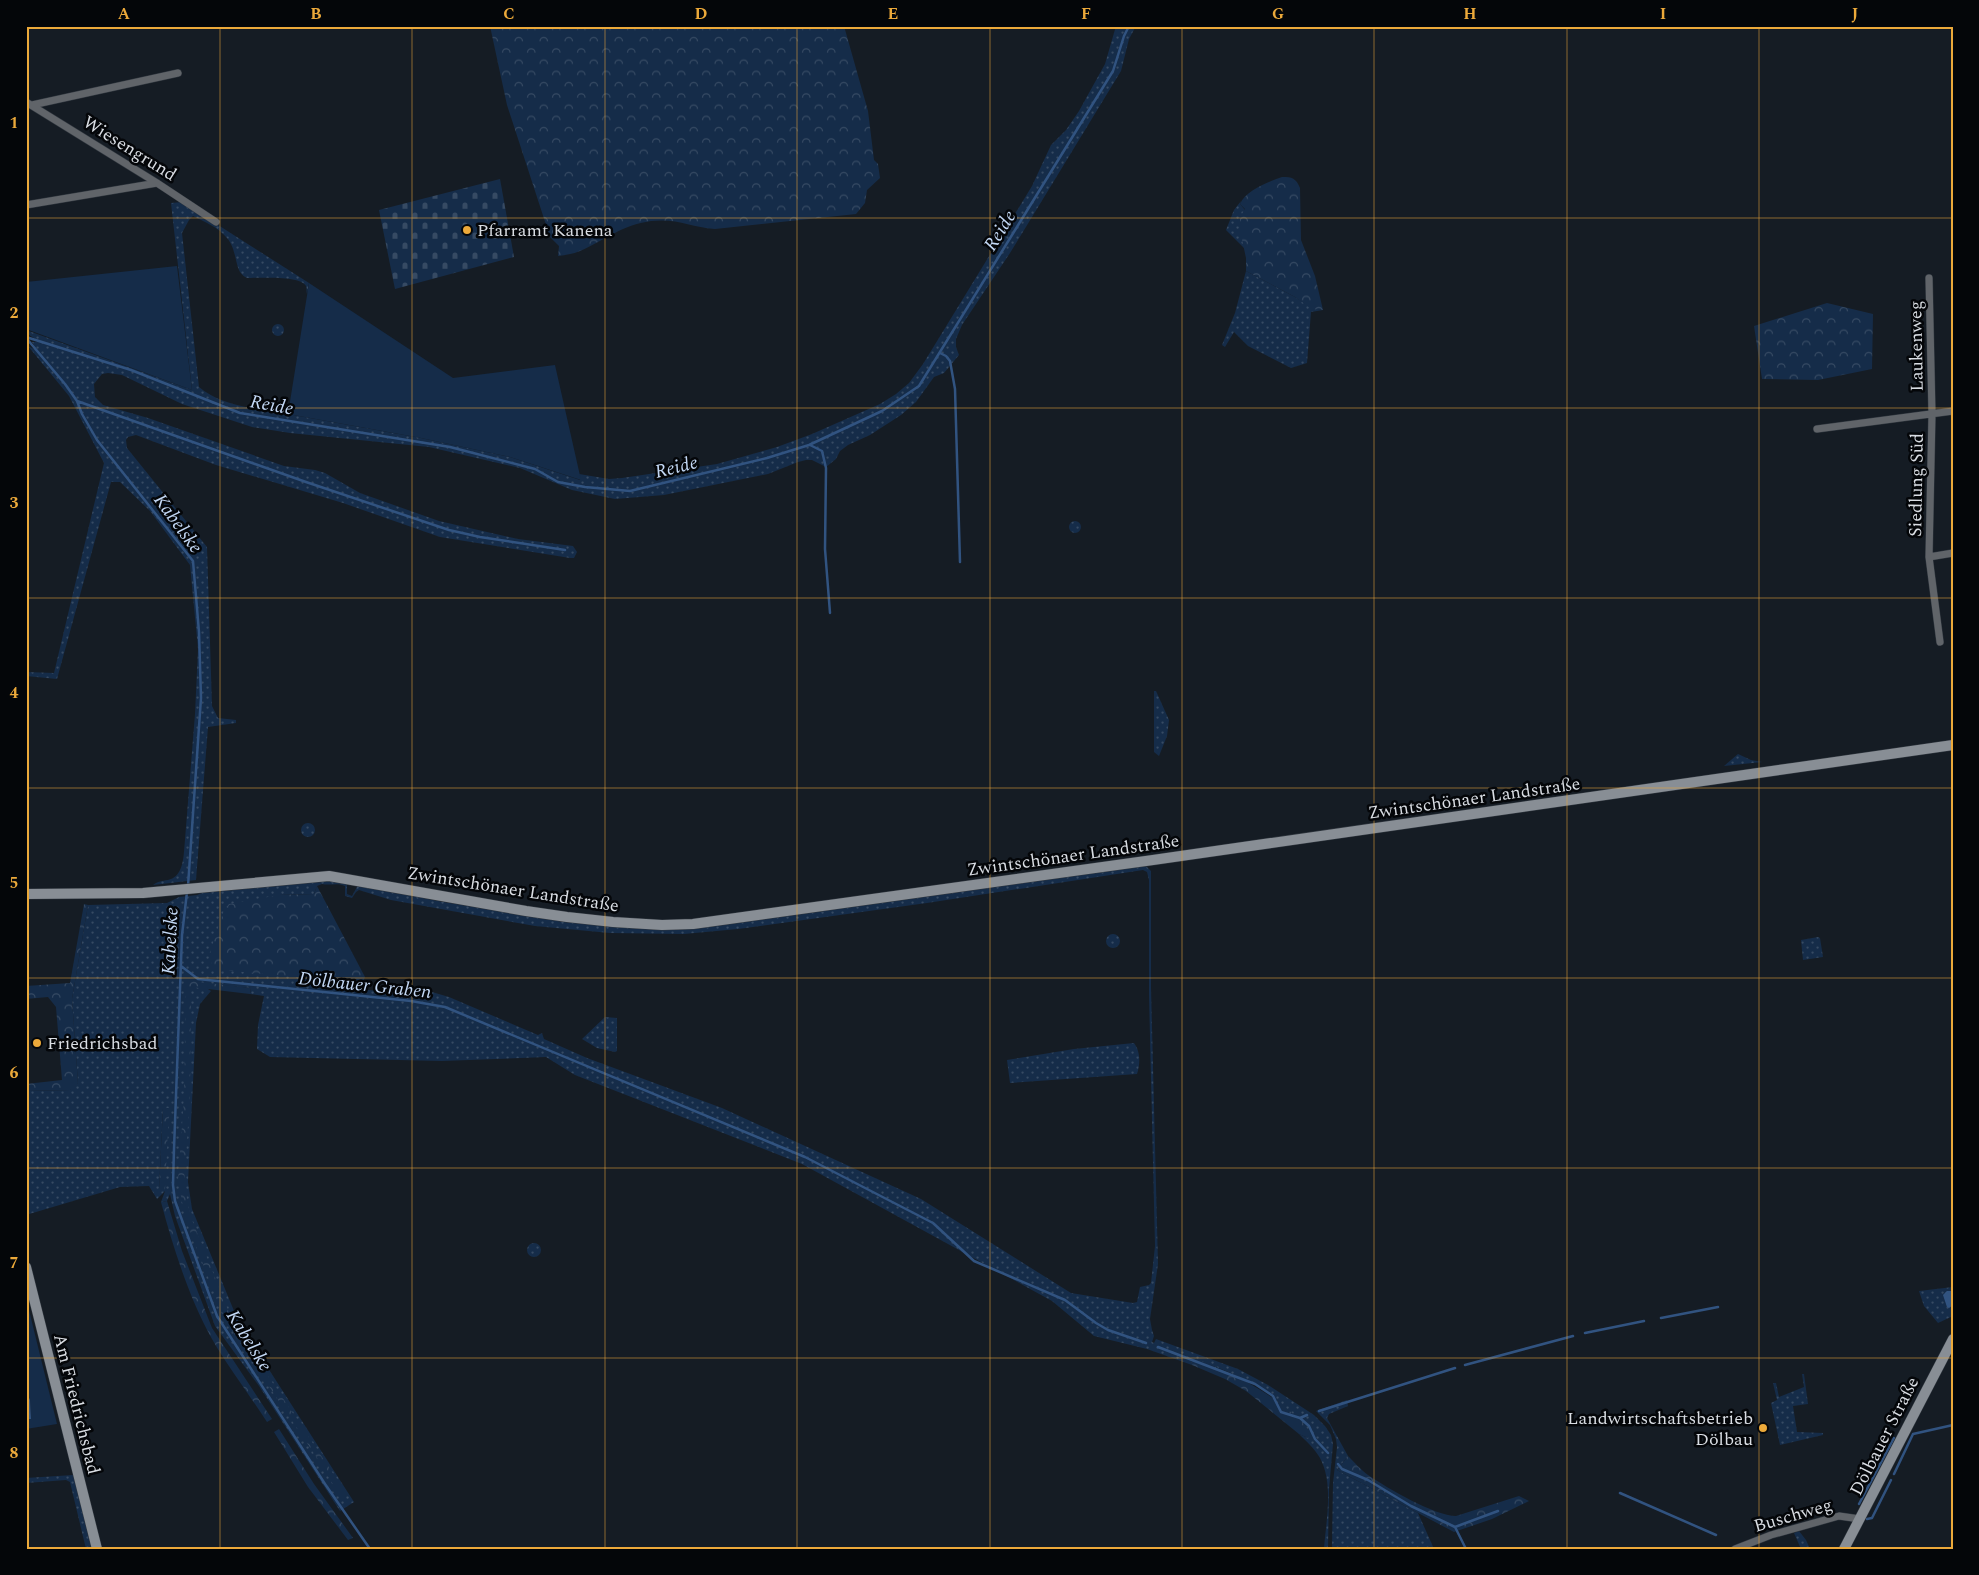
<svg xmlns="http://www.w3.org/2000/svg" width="1979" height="1575" font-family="Spectral,serif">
<defs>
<pattern id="grass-dots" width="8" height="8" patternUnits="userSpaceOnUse" patternTransform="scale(1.25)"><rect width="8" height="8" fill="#152c49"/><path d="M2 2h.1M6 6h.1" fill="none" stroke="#364a63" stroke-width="1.8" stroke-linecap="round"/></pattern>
<pattern id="forest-crowns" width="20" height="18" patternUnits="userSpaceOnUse" patternTransform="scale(1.25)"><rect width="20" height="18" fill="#152c49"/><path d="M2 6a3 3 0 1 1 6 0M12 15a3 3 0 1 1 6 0" fill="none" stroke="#364a63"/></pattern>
<pattern id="cemetery-stones" width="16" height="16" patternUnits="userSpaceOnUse" patternTransform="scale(1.25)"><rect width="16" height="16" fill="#152c49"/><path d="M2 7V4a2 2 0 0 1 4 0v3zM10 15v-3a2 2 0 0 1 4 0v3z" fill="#364a63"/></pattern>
<pattern id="water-ripples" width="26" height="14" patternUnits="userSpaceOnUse" patternTransform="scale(1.25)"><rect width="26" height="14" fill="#315380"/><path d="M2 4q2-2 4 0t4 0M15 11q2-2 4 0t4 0" fill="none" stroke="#4e6b92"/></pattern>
</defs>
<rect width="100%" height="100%" fill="#151c24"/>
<!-- grass -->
<path fill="url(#grass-dots)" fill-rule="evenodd" d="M 1116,26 L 1136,26 L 1129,39 L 1121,71 L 1010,253 L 962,325 L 956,339 L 956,347 L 959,355 L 944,373 L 934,377 L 916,402 L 901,415 L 870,435 L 848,445 L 840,451 L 836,459 L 826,467 L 812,460 L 806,460 L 798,462 L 768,474 L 664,495 L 615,499 L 572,490 L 520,468 L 429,447 L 290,433 L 252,427 L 182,404 L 122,375 L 108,373 L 102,374 L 94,384 L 95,397 L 103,405 L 148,418 L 284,466 L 315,470 L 325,473 L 360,493 L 439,521 L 518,539 L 573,546 L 577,552 L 574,558 L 570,558 L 440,537 L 343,503 L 216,465 L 136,435 L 128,437 L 126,440 L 127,448 L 207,547 L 212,706 L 218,718 L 236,720 L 236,723 L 208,727 L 196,880 L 153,885 C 158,881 162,881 168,880 C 181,877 183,863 184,852 L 195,714 L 198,649 L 190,565 L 150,511 L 120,482 L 111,482 L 57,679 L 26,676 L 26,672 L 54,673 L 104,463 L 69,396 L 28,346 L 34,349 L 35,347 L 32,342 L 37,342 L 37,340 L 26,333 L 26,330 L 192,390 L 171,203 L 182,202 L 309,283 L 307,294 C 306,291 307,288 306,286 C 301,275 257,278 247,278 C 233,272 239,252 227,238 C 218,227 205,222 193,216 L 189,220 L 182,233 L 199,387 C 219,405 257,409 283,414 L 287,408 L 288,414 L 421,438 L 510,457 L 580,480 L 579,474 L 609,479 L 622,478 L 717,464 L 777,447 L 812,434 L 880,404 L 896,394 L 909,383 L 923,364 L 1032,186 L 1051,145 L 1066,130 L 1079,111 L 1105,64 Z
M 1241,201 L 1240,204 L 1245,210 C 1237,221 1242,235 1245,249 L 1226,230 L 1234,210 Z
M 1246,271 L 1295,297 L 1312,308 L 1323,310 L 1311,312 L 1307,363 L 1291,368 L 1248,346 L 1234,332 L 1225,347 L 1222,345 L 1235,313 Z
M272 330a6 6 0 1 1 12 0a6 6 0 1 1-12 0Z
M1069 527a6 6 0 1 1 12 0a6 6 0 1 1-12 0Z
M 1154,691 L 1156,691 L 1169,720 L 1167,736 L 1159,756 L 1154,752 Z
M 1738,754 L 1751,760 L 1762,762 L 1724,766 Z
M301 830a7 7 0 1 1 14 0a7 7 0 1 1-14 0Z
M 1146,866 L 1151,871 L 1151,988 L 1158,1264 L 1150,1319 L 1152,1330 L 1154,1336 L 1152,1342 L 1154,1343 L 1156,1339 L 1238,1369 L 1268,1385 L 1314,1415 L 1325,1426 L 1331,1435 L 1333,1444 L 1329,1489 L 1328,1549 L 1324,1549 C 1326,1521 1334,1484 1320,1458 C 1315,1449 1306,1441 1299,1434 L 1308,1438 C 1296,1425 1286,1408 1272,1396 C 1255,1381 1214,1366 1191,1358 L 1192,1365 L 1147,1349 L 1094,1336 L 1052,1301 L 802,1164 L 575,1075 L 546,1057 L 442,1061 L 270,1057 L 257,1049 L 258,1025 L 264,996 L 250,994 L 251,988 L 199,983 L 211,991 L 200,1004 L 196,1023 L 188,1182 L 192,1209 L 239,1323 L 354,1502 L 340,1511 L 259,1386 L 215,1326 L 175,1216 L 170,1194 L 167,1201 L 161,1202 L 165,1191 L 157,1199 L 149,1186 L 120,1187 L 26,1215 L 26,1091 L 70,1090 L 78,1083 L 72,999 L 88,905 L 167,903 L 179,897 L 197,895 L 202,893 L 327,881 L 347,883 L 347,894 L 352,896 L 358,885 L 438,901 L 564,922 L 688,928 L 714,926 ZM 1143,870 L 1147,872 L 1149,880 L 1149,994 L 1155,1246 L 1151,1283 L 1149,1285 L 1140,1287 L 1137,1302 L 1133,1303 L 1071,1293 L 921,1199 L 722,1108 L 587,1058 L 544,1039 L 542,1033 L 538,1035 L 449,997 L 432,992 L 429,995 L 368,990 L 363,986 L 363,982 L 365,977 L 354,983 L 279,895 L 314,894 L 317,886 L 322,884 C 330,886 338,882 345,886 L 345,896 L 352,898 L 356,892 L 359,890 L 391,900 L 535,926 L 610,933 L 684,934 L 738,929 L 927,903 ZM 163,1108 L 165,1190 L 159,1190 Z
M1106 941a7 7 0 1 1 14 0a7 7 0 1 1-14 0Z
M 1818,937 L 1820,938 L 1823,957 L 1803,960 L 1801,940 Z
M 605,1017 L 617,1018 L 617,1051 L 615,1052 L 597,1048 L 582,1039 Z
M 1134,1043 C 1141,1052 1140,1065 1137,1074 L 1010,1083 L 1007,1060 L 1074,1049 Z
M527 1250a7 7 0 1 1 14 0a7 7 0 1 1-14 0Z
M 1953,1287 L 1953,1316 L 1938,1323 L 1924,1306 L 1919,1291 Z
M 1802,1374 L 1804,1374 L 1808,1404 L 1793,1406 L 1797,1432 L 1823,1433 L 1823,1435 L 1780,1445 L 1771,1403 L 1777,1400 L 1773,1383 L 1776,1383 L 1779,1397 L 1804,1387 Z
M 1347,1400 L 1348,1406 L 1329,1414 L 1327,1418 L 1348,1456 L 1337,1470 L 1418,1513 L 1434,1549 L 1332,1549 L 1333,1483 L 1337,1447 L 1336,1439 L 1330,1425 L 1316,1411 Z
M 73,1475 L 74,1477 L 92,1549 L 86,1549 L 70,1482 L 66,1480 L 26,1483 L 26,1478 Z
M 1799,1531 L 1806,1540 L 1810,1549 L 1801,1549 L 1794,1533 Z"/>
<!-- forest -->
<path fill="url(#forest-crowns)" d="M 490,26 L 844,26 L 868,111 L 874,160 L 878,164 L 880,178 L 867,190 L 865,203 L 856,214 L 715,229 C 691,227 677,218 651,221 C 622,225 605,240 580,251 C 573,254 565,255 558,256 L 559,246 L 550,237 L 507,105 Z
M 1282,177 C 1292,177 1296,178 1300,188 L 1301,240 L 1315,276 L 1323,310 L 1312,309 L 1295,297 L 1246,271 L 1246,258 L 1240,230 L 1240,217 L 1245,209 L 1240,204 C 1246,190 1268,182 1282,177 Z
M 1827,303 L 1873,314 L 1872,369 L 1818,380 L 1762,379 L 1754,326 Z
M 317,886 L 365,977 L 354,983 L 213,969 L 209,955 L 224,910 L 229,904 L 279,895 L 314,894 Z
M 84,904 L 88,905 L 72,999 L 78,1083 L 75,1088 L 70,1090 L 26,1091 L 26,1084 L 62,1080 L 56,1007 L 48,997 L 26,999 L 26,986 L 70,983 Z
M 186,974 L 198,982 L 251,988 L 250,994 L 191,987 L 190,1096 L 184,1183 L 190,1215 L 228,1310 L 240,1334 L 346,1493 L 340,1496 L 317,1458 L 236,1337 L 221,1310 L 185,1218 L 178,1180 L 184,1098 Z
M 163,1108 L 169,1108 L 165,1190 L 159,1190 Z
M 167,1201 L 182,1251 L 212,1328 L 272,1419 L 267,1422 C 249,1394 228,1367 212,1339 C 189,1298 173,1247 161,1202 Z
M 1191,1357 C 1228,1371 1262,1387 1292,1413 C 1300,1420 1307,1426 1312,1436 L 1308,1438 L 1299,1434 L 1246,1391 L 1225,1379 L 1192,1365 Z
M 279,1429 L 314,1484 L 353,1538 L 348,1540 L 308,1487 L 274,1432 Z
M 1348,1456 C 1354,1462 1361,1470 1368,1475 C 1387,1488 1435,1516 1456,1516 L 1519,1496 L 1529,1501 L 1492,1519 L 1454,1532 L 1337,1470 Z"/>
<!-- cemetery -->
<path fill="url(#cemetery-stones)" d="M 500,179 L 514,257 L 395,289 L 379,210 Z"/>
<!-- garden -->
<path fill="#152c49" d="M 177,266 L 192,390 L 26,329 L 26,282 Z
M 309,283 L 453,378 L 555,365 L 581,480 L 510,457 L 421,438 L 288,414 Z
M 26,1298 L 57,1424 L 26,1429 L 26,1419 L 31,1419 L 30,1400 L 26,1390 Z"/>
<!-- water -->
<path fill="url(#water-ripples)" d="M 1947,1291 L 1953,1291 L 1953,1305 L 1949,1308 L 1947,1307 L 1943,1295 Z
M 26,1390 L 30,1400 L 31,1419 L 26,1419 Z"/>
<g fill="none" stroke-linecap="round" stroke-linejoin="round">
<!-- stream -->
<path stroke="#315380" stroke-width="2.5" d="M 26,337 L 131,370 L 240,413 L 450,447 L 535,469 L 558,482 L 585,487 L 630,491 L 767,458 L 809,445 L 882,411 L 919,386 L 1113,71 L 1124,36 L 1129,26
M 27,339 L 65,384 L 77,401 L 82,414 L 97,440 L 193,561 L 199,632 L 201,698 L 188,886
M 940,353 L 946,356 L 950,361 L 955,389 L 960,562
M 77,401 L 306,482 L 449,530 L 480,537 L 565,550
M 810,445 L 822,451 L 826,468 L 825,549 L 830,613
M 187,892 L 182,935 L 174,1149 L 173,1185 L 175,1201 L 217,1316 L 325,1484 L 370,1549
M 181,966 L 198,979 L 411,1001 L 445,1007 L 805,1157 L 933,1223 L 974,1261 L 1065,1300 L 1096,1323 L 1108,1330 L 1146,1343
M 1661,1318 L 1718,1307
M 1585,1333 L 1644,1321
M 1158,1347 L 1255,1384 L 1273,1396 L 1281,1412 L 1300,1418 L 1309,1426 L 1315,1439 L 1328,1453
M 1465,1365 L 1573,1336
M 1319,1411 L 1455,1368
M 1300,1418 L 1307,1415
M 1338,1464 L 1342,1469 L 1368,1480 L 1411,1506 L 1455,1527 L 1498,1511
M 1894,1474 L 1913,1434 L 1953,1425
M 1620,1493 L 1716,1535
M 1859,1504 L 1894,1438
M 1867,1519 L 1872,1518 L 1891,1480
M 1455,1527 L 1466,1549"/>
<defs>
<path id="street" d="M 26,102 L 157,183 L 216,222
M 32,105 L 178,73
M 26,205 L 157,183
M 1929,278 L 1932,414 L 1929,557 L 1940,642
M 1817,429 L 1953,411
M 1929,557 L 1953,553
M 1735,1549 L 1771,1535 L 1839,1516 L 1860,1519"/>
<path id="secondary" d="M 26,894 L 143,893 L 329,876 L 526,911 L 567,917 L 613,922 L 662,925 L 693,924 L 1153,860 L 1953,745
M 26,1267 L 97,1549
M 1844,1549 L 1953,1339"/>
</defs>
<!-- street casing -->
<use href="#street" stroke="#30373f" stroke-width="8"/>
<!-- secondary casing -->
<use href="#secondary" stroke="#30373f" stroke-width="11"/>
<!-- street -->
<use href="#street" stroke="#606469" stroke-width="7"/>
<!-- secondary -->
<use href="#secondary" stroke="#888e95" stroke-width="10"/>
</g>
<!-- grid -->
<path fill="none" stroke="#eca93a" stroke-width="1" stroke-opacity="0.55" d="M 220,26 L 220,1549M 412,26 L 412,1549M 605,26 L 605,1549M 797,26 L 797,1549M 990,26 L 990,1549M 1182,26 L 1182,1549M 1374,26 L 1374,1549M 1567,26 L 1567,1549M 1759,26 L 1759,1549M 26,218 L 1953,218M 26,408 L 1953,408M 26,598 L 1953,598M 26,788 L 1953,788M 26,978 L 1953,978M 26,1168 L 1953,1168M 26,1358 L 1953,1358"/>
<!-- markers -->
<g fill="#eca93a" stroke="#040609" stroke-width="2">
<circle cx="467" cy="230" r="5"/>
<circle cx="37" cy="1043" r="5"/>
<circle cx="1763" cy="1428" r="5"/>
</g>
<g text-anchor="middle" stroke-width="5" stroke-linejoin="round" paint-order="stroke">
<!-- street labels -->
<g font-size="18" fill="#d9dde3" stroke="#040609">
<text transform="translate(130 148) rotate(32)" y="6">Wiesengrund</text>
<text transform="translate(1916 346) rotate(-91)" y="6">Laukenweg</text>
<text transform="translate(1916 485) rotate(-89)" y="6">Siedlung Süd</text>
<text transform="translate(1474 798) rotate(-8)" y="6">Zwintschönaer Landstraße</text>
<text transform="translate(1073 855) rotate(-8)" y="6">Zwintschönaer Landstraße</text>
<text transform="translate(513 889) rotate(9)" y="6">Zwintschönaer Landstraße</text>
<text transform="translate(77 1404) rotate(76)" y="6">Am Friedrichsbad</text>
<text transform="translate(1884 1436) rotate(-63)" y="6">Dölbauer Straße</text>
<text transform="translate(1793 1515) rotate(-16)" y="6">Buschweg</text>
</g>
<!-- poi labels -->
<g font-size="18" fill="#d9dde3" stroke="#040609" text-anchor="start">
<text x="477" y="236">Pfarramt Kanena</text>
<text x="47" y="1049">Friedrichsbad</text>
<text x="1753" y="1424" text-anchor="end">Landwirtschaftsbetrieb<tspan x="1753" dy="21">Dölbau</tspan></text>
</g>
<!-- water labels -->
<g font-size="19" font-style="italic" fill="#c3d8f5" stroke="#040609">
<text transform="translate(999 230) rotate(-58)" y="7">Reide</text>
<text transform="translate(272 404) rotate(10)" y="7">Reide</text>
<text transform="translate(676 466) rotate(-14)" y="7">Reide</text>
<text transform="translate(179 523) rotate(54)" y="7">Kabelske</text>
<text transform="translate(169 941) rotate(-87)" y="7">Kabelske</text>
<text transform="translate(365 984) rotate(6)" y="7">Dölbauer Graben</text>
<text transform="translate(250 1340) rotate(58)" y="7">Kabelske</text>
</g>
</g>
<!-- border -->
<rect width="1979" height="1575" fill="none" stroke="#040609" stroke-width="55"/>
<rect x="28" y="28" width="1924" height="1520" fill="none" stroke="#eca93a" stroke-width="2"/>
<g font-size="16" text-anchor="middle" font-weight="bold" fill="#eca93a">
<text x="124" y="19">A</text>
<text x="316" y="19">B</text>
<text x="509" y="19">C</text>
<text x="701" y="19">D</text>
<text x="893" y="19">E</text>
<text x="1086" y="19">F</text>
<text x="1278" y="19">G</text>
<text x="1470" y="19">H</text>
<text x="1663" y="19">I</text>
<text x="1855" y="19">J</text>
<text x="14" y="128">1</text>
<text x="14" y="318">2</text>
<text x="14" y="508">3</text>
<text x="14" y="698">4</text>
<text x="14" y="888">5</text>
<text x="14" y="1078">6</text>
<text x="14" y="1268">7</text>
<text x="14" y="1458">8</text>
</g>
</svg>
